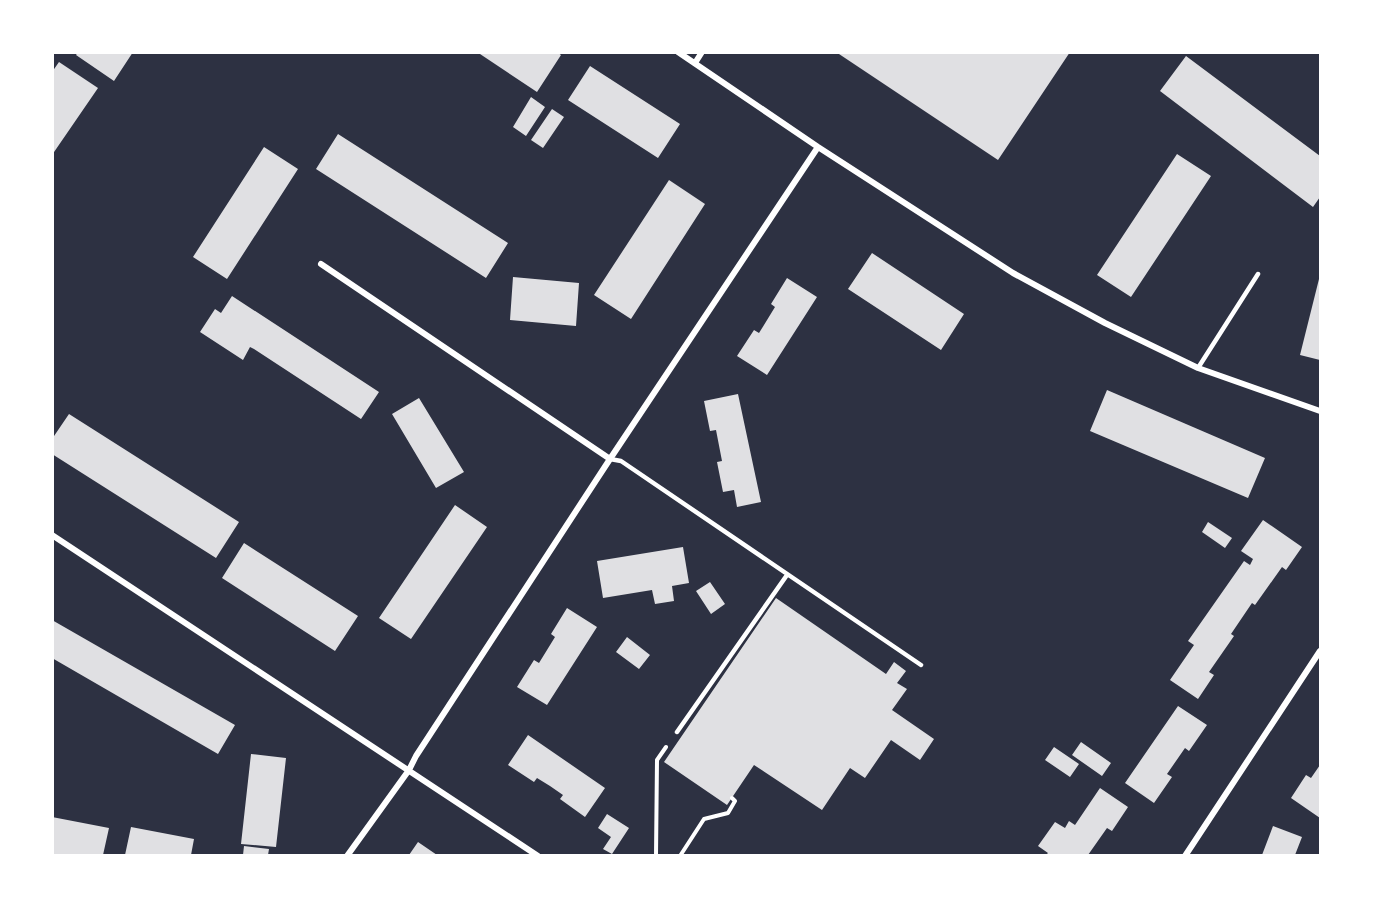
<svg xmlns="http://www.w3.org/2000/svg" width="1373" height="908" font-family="'Roboto Condensed',sans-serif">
<rect width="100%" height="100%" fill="#2d3142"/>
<!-- building -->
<path fill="#e0e0e3" d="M 78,52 L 133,52 L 114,81 L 76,55 Z
M 477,52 L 557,52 L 561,55 L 537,92 Z
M 836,52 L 1070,52 L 998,160 Z
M 1186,56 L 1320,156 L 1320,197 L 1313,207 L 1160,91 Z
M 59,62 L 98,88 L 52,155 L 52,72 Z
M 590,66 L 680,124 L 658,158 L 568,100 Z
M 531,97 L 545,107 L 526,136 L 513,127 Z
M 552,109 L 564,117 L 543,148 L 531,140 Z
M 338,134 L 508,243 L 486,278 L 316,169 Z
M 264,147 L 298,169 L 227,279 L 193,257 Z
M 1177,154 L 1211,176 L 1131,297 L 1097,275 Z
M 669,180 L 705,204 L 631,319 L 594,295 Z
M 872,253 L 964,314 L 941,350 L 848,289 Z
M 1320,275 L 1320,360 L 1300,355 Z
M 513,277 L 579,283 L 576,326 L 510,320 Z
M 787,278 L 817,297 L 767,375 L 737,356 L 754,330 L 759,333 L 775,307 L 771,304 Z
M 232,296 L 379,392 L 361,419 L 254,349 L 250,347 L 243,360 L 200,332 L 215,309 L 221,313 Z
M 1107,390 L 1265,458 L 1248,498 L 1090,431 Z
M 738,394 L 761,502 L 737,507 L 734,490 L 723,492 L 717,462 L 722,461 L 716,430 L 710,431 L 704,401 Z
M 419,398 L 464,472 L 436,488 L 392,414 Z
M 69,414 L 239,522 L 216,558 L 52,454 L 52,439 Z
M 455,505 L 487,527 L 411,639 L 379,618 Z
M 1263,520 L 1302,547 L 1286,570 L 1282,567 L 1255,605 L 1252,603 L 1231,634 L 1234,636 L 1209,672 L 1214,675 L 1198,699 L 1170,680 L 1194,645 L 1188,641 L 1244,561 L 1250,565 L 1253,559 L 1241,551 Z
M 1208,522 L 1232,538 L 1225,548 L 1202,532 Z
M 244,543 L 358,616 L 335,651 L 222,578 Z
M 683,547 L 689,583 L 672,586 L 674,601 L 655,604 L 652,590 L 603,598 L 597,561 Z
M 710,582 L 725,604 L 711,614 L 696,591 Z
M 776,598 L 886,674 L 894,662 L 906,671 L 897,683 L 907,689 L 892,710 L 934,739 L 920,760 L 891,740 L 865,778 L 850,768 L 822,810 L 754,765 L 727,805 L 664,762 Z
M 567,608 L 597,627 L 547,705 L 517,687 L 534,660 L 539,663 L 555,637 L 551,634 Z
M 52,620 L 235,725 L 218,754 L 52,658 Z
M 627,637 L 650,655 L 639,669 L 616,652 Z
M 1178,706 L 1207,725 L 1189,751 L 1185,748 L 1167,774 L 1172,777 L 1154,803 L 1125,783 Z
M 528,735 L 605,788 L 585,817 L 560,799 L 563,795 L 550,786 L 537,778 L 534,782 L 508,765 Z
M 1081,742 L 1111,763 L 1102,776 L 1072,755 Z
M 1054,747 L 1079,764 L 1070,777 L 1045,760 Z
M 251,754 L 286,758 L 276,847 L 241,844 Z
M 1320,765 L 1320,818 L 1291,798 L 1306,775 L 1311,778 Z
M 1100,788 L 1128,807 L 1112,831 L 1107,828 L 1088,855 L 1046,855 L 1048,853 L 1038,846 L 1055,822 L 1065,828 L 1069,821 L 1075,825 Z
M 607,814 L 629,828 L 612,854 L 603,849 L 611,837 L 598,828 Z
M 52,817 L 109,828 L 103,855 L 52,855 Z
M 1273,826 L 1302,837 L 1295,855 L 1262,855 Z
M 131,827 L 194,839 L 191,855 L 125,855 Z
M 418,842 L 437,855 L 409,855 Z
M 244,846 L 269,849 L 268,855 L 243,855 Z"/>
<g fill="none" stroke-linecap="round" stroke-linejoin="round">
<!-- path -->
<path stroke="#fff" stroke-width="4" d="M 656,856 L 657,760 L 666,747
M 680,856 L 704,819 L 728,813 L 735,801 L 732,798"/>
<!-- service -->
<path stroke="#fff" stroke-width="4.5" d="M 1198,368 L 1258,274
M 610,459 L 621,461 L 921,665
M 677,732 L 787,575"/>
<!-- minor -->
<path stroke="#fff" stroke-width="6" d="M 678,52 L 818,147 L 1013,273 L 1105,323 L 1198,368 L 1320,411
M 695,63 L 702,52
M 321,264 L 610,459
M 52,535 L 538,856
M 347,856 L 409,770 L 416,756 L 610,459 L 818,147
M 1185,856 L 1320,651"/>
</g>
<!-- border -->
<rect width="1373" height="908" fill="none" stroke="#ffffff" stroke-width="108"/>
</svg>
